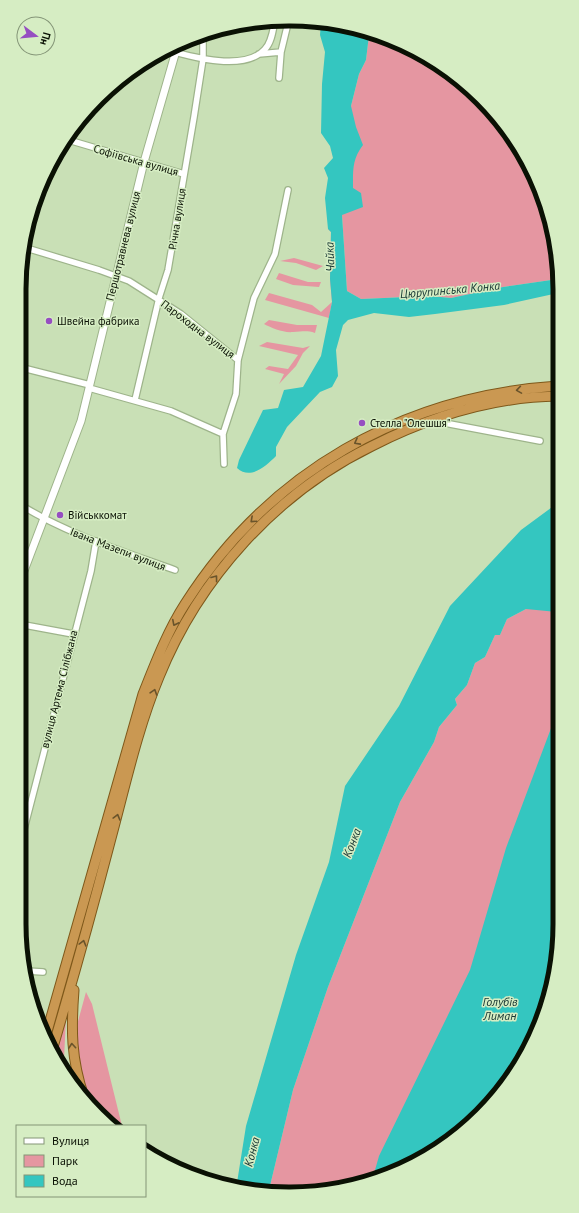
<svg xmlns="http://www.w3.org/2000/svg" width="579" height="1213" font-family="'PT Sans',sans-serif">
<rect width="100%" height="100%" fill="#c9e0b6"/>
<!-- green -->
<path fill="#e596a1" d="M 372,33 C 476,65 557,169 558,279 L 503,287 L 451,298 L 430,296 L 361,299 L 347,291 L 342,215 L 351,106 L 359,74 L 366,60 L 369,35 Z
M 332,222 L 332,302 L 329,318 L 265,300 L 269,293 L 312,305 L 321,312 L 332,302 L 330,279 L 331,232 L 328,229 Z
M 294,258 L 323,266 L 316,270 L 296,263 L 280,261 Z
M 279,273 L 308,282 L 321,282 L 319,287 L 293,285 L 276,279 Z
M 269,320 L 297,325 L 317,325 L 315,333 C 306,330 302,332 293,332 C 283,333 272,328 264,324 Z
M 267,342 L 303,348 L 310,346 L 303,353 L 296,366 L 279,384 L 284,374 L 265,369 L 269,366 L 288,369 L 298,355 L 259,346 Z
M 559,584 L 560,924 L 555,976 L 539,1027 L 515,1074 L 481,1115 L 409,1166 L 325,1192 L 269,1190 L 293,1090 L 328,987 L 400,802 L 434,742 L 439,727 L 457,705 L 455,699 L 467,685 L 475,663 L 485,657 L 495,635 L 500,635 L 507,619 L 526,609 Z
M 86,992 L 92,1004 L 122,1126 L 115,1126 L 90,1102 L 81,1074 L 76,1049 L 77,1025 Z
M 66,1018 L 64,1059 L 68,1075 L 56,1054 Z"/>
<!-- water -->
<path fill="#34c6c0" d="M 321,22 L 342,24 L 372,33 L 369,35 L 366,60 L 359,74 L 351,106 L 356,127 L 363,145 C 352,159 353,171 353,188 L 361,193 L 363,207 L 342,215 L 347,291 L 361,299 L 430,296 L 451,298 L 503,287 L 558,279 L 558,293 L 504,305 L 435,314 L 409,317 L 374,313 L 348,320 L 343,325 L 336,350 L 338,376 L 332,387 L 320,392 L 287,427 L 276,447 L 276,456 C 265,467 250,480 237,468 L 239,460 L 263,410 L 278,408 L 284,390 L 303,387 L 321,356 L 332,302 L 330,279 L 331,232 L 328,229 L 325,198 L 328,178 L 324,168 L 333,158 L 330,146 L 321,133 L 322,84 L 325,52 L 320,35 Z
M 559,502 L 560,924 L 555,977 L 539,1027 L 515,1074 L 481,1115 L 409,1166 L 373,1177 L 379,1156 L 470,970 L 506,848 L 556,715 L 557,612 L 526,609 L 507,619 L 500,635 L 495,635 L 485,657 L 475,663 L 467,685 L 455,699 L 457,705 L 439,727 L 434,742 L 400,802 L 328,987 L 293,1090 L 269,1190 L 236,1189 L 246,1126 L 296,955 L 329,862 L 345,786 L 399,706 L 450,606 L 521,530 Z"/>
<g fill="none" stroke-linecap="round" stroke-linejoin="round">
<defs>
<path id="minor" d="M 167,50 C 192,57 245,72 265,49 C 272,42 273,29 275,20
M 259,54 L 281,52
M 279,78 L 281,52 L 289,19
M 65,139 L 184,174
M 23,247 L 99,270 L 129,281 L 181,314 L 238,360
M 19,367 L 90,385
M 89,388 L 171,411 L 223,434
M 135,400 L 159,298 L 168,270 L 194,117 L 203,59 L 203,34
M 434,421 L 540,441
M 224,464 L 223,434 L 236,394 L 238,360 L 254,298 L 275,254 L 288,190
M 19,504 C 67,534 122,551 175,570
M 19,624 L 73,634
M 19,832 L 23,833 L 91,571 L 96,541
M 27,971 L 43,972"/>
<path id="tertiary" d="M 19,584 L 81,421 L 144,162 L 178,44"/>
<path id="trunk" d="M 74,990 C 71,1029 71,1059 84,1097
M 46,1035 L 143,694 C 155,664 167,632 185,604 C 269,472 403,396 558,386
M 53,1047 C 73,979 92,911 110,842 C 125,787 137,730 159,677 C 199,578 276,493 372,446 C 429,417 494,397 558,396"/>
</defs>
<!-- minor casing -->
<use href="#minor" stroke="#9eb48b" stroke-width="8"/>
<!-- tertiary casing -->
<use href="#tertiary" stroke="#9eb48b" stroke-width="9"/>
<!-- trunk casing -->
<use href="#trunk" stroke="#7e581a" stroke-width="11"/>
<!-- minor -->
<use href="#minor" stroke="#fff" stroke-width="5.5"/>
<!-- tertiary -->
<use href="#tertiary" stroke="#fff" stroke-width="7"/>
<!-- trunk -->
<use href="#trunk" stroke="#ca9852" stroke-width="9"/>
</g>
<!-- one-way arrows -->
<defs><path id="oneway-chevron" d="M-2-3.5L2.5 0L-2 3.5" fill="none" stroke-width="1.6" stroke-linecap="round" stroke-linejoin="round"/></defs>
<g stroke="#6a542b">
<use href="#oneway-chevron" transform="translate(519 390) rotate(171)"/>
<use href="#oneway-chevron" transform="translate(357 442) rotate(152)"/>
<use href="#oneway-chevron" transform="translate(253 520) rotate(138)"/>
<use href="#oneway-chevron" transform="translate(215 578) rotate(-53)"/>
<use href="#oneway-chevron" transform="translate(175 623) rotate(117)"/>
<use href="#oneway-chevron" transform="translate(154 692) rotate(-72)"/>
<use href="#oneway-chevron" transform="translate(117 817) rotate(-75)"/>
<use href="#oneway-chevron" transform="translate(83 943) rotate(-75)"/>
<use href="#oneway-chevron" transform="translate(72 1046) rotate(-95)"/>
</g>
<!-- markers -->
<g fill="#964ec1" stroke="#d6edc3" stroke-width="1.5">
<circle cx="49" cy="321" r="4"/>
<circle cx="362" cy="423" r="4"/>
<circle cx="60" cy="515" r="4"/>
</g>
<g text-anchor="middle" stroke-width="3" stroke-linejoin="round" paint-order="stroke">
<!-- street labels -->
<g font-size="11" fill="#0a1104" stroke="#d6edc3">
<text transform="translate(136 160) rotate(16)" y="4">Софіївська вулиця</text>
<text transform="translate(177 219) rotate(-81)" y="4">Річна вулиця</text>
<text transform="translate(123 246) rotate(-76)" y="4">Першотравнева вулиця</text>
<text transform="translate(198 329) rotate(37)" y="4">Пароходна вулиця</text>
<text transform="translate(118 549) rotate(21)" y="4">Івана Мазепи вулиця</text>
<text transform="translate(59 689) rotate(-76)" y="4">вулиця Артема Сілібжана</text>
</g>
<!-- poi labels -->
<g font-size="11" fill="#0a1104" stroke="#d6edc3" text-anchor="start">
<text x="57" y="325">Швейна фабрика</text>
<text x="370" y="427">Стелла "Олешшя"</text>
<text x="68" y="519">Військкомат</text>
</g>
<!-- water labels -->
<g font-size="12" font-style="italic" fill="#173533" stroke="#d6edc3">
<text transform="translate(330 257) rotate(-92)" y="4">Чайка</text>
<text transform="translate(450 290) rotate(-5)" y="4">Цюрупинська Конка</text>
<text transform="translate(352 843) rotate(-69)" y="4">Конка</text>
<text x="500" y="1006">Голубів<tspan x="500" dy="14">Лиман</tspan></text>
<text transform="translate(252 1152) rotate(-75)" y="4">Конка</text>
</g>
</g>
<!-- crop -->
<path d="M0 0H579V1213H0ZM289 26H290A263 263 0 0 1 553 289V924A263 263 0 0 1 290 1187H289A263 263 0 0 1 26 924V289A263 263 0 0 1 289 26Z" fill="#d6edc3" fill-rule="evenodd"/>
<path fill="none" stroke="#0a1104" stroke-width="5" d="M289 26H290A263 263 0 0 1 553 289V924A263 263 0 0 1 290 1187H289A263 263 0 0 1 26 924V289A263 263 0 0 1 289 26Z"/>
<!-- legend -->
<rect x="16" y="1125" width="130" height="72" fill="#d6edc3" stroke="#849577"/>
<rect x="24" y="1138" width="20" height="6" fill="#ffffff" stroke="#849577"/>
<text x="52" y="1145" font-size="12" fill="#0a1104">Вулиця</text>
<rect x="24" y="1155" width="20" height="12" fill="#e596a1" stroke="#849577"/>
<text x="52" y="1165" font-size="12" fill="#0a1104">Парк</text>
<rect x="24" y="1175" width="20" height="12" fill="#34c6c0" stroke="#849577"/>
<text x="52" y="1185" font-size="12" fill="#0a1104">Вода</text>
<!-- north arrow -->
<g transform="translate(36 36) rotate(106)"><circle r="19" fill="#d6edc3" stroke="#849577"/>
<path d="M0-3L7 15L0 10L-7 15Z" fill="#964ec1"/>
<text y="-6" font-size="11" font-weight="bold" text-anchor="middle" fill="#0a1104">Пн</text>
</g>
</svg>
